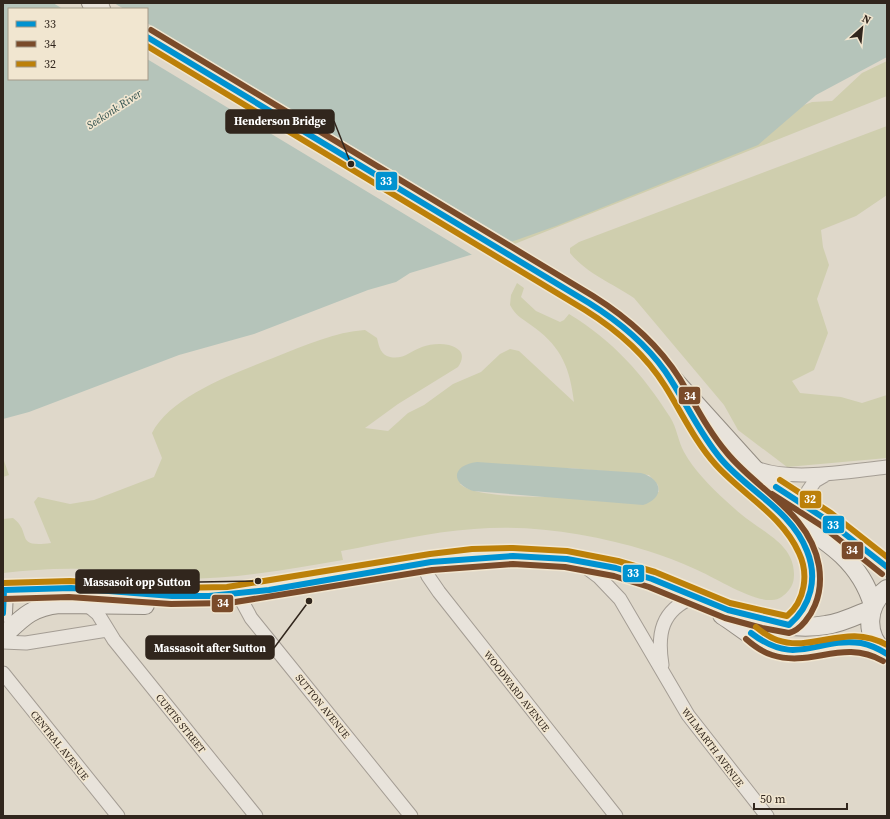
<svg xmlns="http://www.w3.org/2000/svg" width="890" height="819" font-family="'Source Serif 4',serif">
<rect width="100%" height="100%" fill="#dfd8ca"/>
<!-- green -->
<path fill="#cfceae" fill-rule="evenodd" d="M 887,61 L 887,96 L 512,245 L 500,236 L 804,105 L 812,102 L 832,101 L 862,73 Z
M 887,126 L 887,195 L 856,216 L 821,230 L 823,247 L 829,265 L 817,299 L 828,333 L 814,370 L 792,381 L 800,393 L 841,397 L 862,403 L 887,395 L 887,458 L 787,467 L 738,430 L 724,405 L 634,298 C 612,283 587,274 570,253 L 570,248 L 579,242 Z
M 517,283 L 524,288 L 521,297 L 536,311 L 560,322 L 564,320 L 569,314 C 613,341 642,373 670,417 C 677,428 678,441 684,452 C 694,470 710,486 725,500 C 733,507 741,515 750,521 C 769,535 794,547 794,574 C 794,580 793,585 789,590 C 785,595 779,600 772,600 C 753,602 714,577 695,569 C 680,562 664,556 648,551 C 593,534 532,524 474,529 C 429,532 385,543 341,551 L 343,560 C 290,569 236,579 182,579 C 150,578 118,571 85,569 C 57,568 30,570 3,573 L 3,519 L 13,518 C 33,533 13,548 51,543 L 34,502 L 38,497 L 70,504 L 94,500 L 154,477 L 162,458 L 152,433 C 172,394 239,372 278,356 C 306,345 335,332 365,330 L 377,338 C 379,347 381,355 390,357 C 403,360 411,351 422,347 C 430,344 440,343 449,345 C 453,346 457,348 460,351 C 464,357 461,362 458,367 L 398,404 L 365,428 L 388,431 L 408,413 L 424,405 L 453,384 L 481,372 L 500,354 L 510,349 L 519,351 L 574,402 C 570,369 562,348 535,328 C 525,320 516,317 510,305 L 511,295 ZM 549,468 L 569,468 L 649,475 L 658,485 L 659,492 C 622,493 484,506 460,484 Z
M 3,458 L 9,475 L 3,477 Z"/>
<!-- water -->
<path fill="#b5c4ba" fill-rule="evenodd" d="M 3,3 L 887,3 L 887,57 L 816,95 L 758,145 L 556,226 L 497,247 L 410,273 L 396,282 L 368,290 L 254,334 L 179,355 L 29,412 L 3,419 ZM 9,9 L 147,9 L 147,79 L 9,79 Z
M 477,462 L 641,473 C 663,479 665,498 643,505 L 473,491 C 450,483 452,465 477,462 Z"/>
<!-- pier -->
<path fill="#dfd8ca" d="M 53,3 L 114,3 L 124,9 L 63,9 Z
M 147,23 L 514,243 L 474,256 L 147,59 Z"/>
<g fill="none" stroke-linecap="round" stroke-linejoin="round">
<defs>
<path id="minor" d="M 756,468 C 791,482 849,471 887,467
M 816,512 L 809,502 L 808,491 L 815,481 L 827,474
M 579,562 L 599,577 L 620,599 L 688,715 L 767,816
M 423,564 L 428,576 L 439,592 L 616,816
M 238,594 L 251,618 L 411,816
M 86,604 L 98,614 L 114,640 L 256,816
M 3,642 L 26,643 L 107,630
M 662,665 C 657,634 661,610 694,597
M 3,673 L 118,816"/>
<path id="secondary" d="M 91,3 L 101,9
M 147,37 L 614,319 L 636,338 L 757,472 C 779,491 803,503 826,520 C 847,535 865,554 887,567
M 686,406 C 705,437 724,465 751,489 C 795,528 855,543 873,605
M 784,519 C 792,528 801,538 806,549 C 818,576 813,608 789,625
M 3,591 C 28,589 53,588 79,589 C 129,591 174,600 225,595 C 340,584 453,545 569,560 C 597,563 625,570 651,579 C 705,598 766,635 826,625 C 842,623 857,615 872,609
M 3,613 L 4,590
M 722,615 C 740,626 759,644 780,649 C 815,657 844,634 880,648
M 3,636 C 22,618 31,607 59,604 L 145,605
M 885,653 C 864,635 866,605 887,589"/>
</defs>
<!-- minor casing -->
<use href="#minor" stroke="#a49d94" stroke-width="15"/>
<!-- secondary casing -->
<use href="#secondary" stroke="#948d83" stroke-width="20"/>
<!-- minor -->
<use href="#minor" stroke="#e8e3db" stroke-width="13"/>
<!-- secondary -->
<use href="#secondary" stroke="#e8e3db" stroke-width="18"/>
<defs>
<path id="bus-1" d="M 776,487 L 827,520 L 887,567
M 3,613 L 4,590 L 71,588 L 172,596 L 209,596 L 269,590 L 431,562 L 513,556 L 567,559 L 616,568 L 652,579 L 728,610 L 789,625 C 811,606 818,578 807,551 C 791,510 748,491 721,459 C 698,432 685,400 665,371 C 645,343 618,321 589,303 L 147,37
M 751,633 C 797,668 816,637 861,643 C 871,645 879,649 887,654"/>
<path id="bus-2" d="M 772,494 L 822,526 L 882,574
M 4,599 L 69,597 L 171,604 L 229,603 L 432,570 L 513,564 L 565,567 L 614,576 L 649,587 L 725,618 L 762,628 L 789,633 C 801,630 811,615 815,605 C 820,593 821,579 819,566 C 810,513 758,491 727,453 C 708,431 695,404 680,379 C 658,344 628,318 593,296 L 151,30
M 746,639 C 754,646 762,652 772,655 C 812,668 842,638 883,661"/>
<path id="bus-3" d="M 780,480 L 831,513 L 887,557
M 3,583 L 70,581 L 172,588 L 227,587 L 430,554 L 472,549 L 513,548 L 567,551 L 618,561 L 655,572 L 730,603 L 787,616 C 805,601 809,574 799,553 C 782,515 743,495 716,465 C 695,442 682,413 665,386 C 645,354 617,330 585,310 L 147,46
M 756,627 C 762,632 769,637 777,640 C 814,653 846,622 887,645"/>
</defs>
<!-- bus-1 casing -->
<use href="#bus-1" stroke="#f1e6d0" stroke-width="9"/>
<!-- bus-2 casing -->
<use href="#bus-2" stroke="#f1e6d0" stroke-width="9"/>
<!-- bus-3 casing -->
<use href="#bus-3" stroke="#f1e6d0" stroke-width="9"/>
<!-- bus-1 -->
<use href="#bus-1" stroke="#0092d0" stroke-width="6"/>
<!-- bus-2 -->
<use href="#bus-2" stroke="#7a4b2a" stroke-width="6"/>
<!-- bus-3 -->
<use href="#bus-3" stroke="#bc8009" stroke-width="6"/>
</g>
<g text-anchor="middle" stroke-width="3.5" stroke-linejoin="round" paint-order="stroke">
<!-- street labels -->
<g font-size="10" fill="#31261d" stroke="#f1e6d0">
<text transform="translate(517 691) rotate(52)" y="4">WOODWARD AVENUE</text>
<text transform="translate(323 706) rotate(51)" y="4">SUTTON AVENUE</text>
<text transform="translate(181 723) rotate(51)" y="4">CURTIS STREET</text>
<text transform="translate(60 745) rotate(51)" y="4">CENTRAL AVENUE</text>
<text transform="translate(713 747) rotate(53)" y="4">WILMARTH AVENUE</text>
</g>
<!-- water labels -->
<g font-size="11" font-style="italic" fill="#2e4f4c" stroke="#f1e6d0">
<text transform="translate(114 109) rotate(-33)" y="4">Seekonk River</text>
</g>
</g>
<!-- callouts -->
<path fill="none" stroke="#31261d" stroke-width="1.5" d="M351 164L334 121M258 581L199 582M309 601L274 648"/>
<g fill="#31261d" stroke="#f1e6d0" stroke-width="1.5">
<circle cx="351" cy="164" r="4"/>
<circle cx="258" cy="581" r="4"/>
<circle cx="309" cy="601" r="4"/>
</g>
<g fill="#31261d" stroke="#31261d" stroke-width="1.5">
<rect x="226" y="110" width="108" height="23" rx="4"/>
<rect x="76" y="570" width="123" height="23" rx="4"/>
<rect x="146" y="636" width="128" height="23" rx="4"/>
</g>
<g font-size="11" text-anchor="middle" font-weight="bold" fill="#fff">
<text x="280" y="125">Henderson Bridge</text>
<text x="137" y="586">Massasoit opp Sutton</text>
<text x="210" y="652">Massasoit after Sutton</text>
</g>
<g stroke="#f1e6d0" stroke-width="1.5">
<rect x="375" y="171" width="23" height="20" rx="4" fill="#0092d0"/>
<rect x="678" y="386" width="23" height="19" rx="4" fill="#7a4b2a"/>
<rect x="799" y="490" width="23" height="19" rx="4" fill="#bc8009"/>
<rect x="822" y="515" width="23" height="19" rx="4" fill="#0092d0"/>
<rect x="841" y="541" width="23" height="19" rx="4" fill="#7a4b2a"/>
<rect x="622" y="564" width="23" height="19" rx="4" fill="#0092d0"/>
<rect x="211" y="594" width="23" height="19" rx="4" fill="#7a4b2a"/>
</g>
<g font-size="11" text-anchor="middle" font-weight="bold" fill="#fff">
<text x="386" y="185">33</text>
<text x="690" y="400">34</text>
<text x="810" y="503">32</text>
<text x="833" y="529">33</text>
<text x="852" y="554">34</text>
<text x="633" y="577">33</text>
<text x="223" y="607">34</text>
</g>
<!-- border -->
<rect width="890" height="819" fill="none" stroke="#31261d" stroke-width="8"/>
<!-- legend -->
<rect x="8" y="8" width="140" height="72" fill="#f1e6d0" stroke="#a49988"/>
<rect x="16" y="21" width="20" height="6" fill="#0092d0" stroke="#a49988"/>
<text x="44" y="28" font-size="12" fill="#31261d">33</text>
<rect x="16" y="41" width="20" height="6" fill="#7a4b2a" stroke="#a49988"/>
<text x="44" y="48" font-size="12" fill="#31261d">34</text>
<rect x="16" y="61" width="20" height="6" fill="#bc8009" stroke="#a49988"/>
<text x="44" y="68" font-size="12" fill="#31261d">32</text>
<!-- north arrow -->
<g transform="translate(862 28) rotate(27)" stroke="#f1e6d0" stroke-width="3" paint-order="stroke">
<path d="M0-3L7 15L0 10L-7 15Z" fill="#31261d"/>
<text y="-6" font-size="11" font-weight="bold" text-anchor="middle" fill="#31261d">N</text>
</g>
<!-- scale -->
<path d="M754 803v6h93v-6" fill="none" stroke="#31261d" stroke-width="2"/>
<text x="760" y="803" font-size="12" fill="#31261d" stroke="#f1e6d0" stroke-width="3" paint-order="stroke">50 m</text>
</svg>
